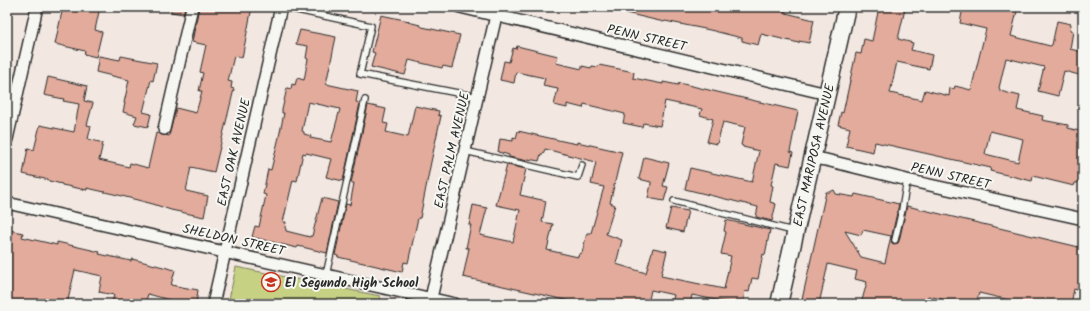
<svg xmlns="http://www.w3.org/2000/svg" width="1090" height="311" font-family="Kalam,sans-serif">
<rect width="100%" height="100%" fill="#f2e7e1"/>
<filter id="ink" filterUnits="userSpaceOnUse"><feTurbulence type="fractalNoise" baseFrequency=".025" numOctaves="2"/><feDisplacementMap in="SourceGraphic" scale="8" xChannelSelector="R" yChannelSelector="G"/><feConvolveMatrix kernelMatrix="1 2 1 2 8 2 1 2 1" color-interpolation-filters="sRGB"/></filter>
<g filter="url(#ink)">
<!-- green -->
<path fill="#c6d184" stroke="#787e58" d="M 236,267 L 380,296 L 382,304 L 228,304 Z"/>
<!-- building -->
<path fill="#e3ab9b" stroke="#2b2b2b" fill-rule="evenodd" d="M 63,7 L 100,7 L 95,30 L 102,32 L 96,57 L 84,54 L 85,51 L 55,44 Z
M 171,7 L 185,7 L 183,14 L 171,12 Z
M 199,7 L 252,7 L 242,58 L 234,56 L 228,81 L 232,82 L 231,88 L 234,89 L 214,172 L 191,167 L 186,191 L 208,196 L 204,217 L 171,210 L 153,204 L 118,195 L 87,188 L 87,190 L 62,185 L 62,184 L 49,181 L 49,180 L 23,174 L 28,148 L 34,150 L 40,125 L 74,132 L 79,104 L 63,101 L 64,99 L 44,95 L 48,77 L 87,86 L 84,101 L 93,103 L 87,125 L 91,126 L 88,139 L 103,143 L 99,160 L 129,167 L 130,163 L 148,168 L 156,133 L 169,136 L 176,108 L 196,113 L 202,91 L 199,91 L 203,73 L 200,72 L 206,45 L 192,42 Z
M 618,7 L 766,7 L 786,12 L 786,13 L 814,20 L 809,43 L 799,41 L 799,43 L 761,34 L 758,45 L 742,41 L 742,38 L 710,30 L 665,21 L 664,22 L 617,11 Z
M 879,7 L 897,7 L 905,9 L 898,39 L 913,43 L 911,50 L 932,55 L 929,69 L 897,62 L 890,93 L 922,100 L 925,90 L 949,96 L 950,88 L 954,89 L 955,86 L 971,90 L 986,29 L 960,23 L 963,7 L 1018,7 L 1011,36 L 1050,46 L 1052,45 L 1057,21 L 1071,24 L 1070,30 L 1073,31 L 1070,49 L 1083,52 L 1083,76 L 1064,71 L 1058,96 L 1038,91 L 1044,67 L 1006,58 L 999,88 L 1000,89 L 1000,91 L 1020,96 L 1017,110 L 1043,116 L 1042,120 L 1068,125 L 1068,128 L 1083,132 L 1083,178 L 1077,183 L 1075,183 L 1074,186 L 1033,176 L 1032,181 L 990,171 L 991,168 L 875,142 L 873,152 L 846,146 L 850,128 L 838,125 L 841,112 L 843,113 L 856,53 L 861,54 L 864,39 L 872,41 ZM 990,131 L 1023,139 L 1018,162 L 985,154 Z
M 381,15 L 409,21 L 408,22 L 420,25 L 422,27 L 460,35 L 452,68 L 443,66 L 442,68 L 409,60 L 405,75 L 371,67 L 375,53 L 372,52 Z
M 300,30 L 336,37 L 326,84 L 358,91 L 356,102 L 360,103 L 343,181 L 326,177 L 331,159 L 306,153 L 306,154 L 303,153 L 297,181 L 293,180 L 283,222 L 286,222 L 285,228 L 286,229 L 286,231 L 310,237 L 310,236 L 312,236 L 322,198 L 338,202 L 327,253 L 298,246 L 297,248 L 252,237 L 255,226 L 259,227 L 266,195 L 263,194 L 268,169 L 271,170 L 279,137 L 284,113 L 282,113 L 282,110 L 287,88 L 291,89 L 292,84 L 295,85 L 297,78 L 304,80 L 308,59 L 306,58 L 308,46 L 296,44 ZM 308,102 L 340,109 L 331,142 L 310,138 L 311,136 L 304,134 L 304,132 L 302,131 Z
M 517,46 L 558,56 L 556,63 L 582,69 L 582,66 L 591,68 L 592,66 L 598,67 L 599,65 L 634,72 L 633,78 L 663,84 L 663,82 L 678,85 L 679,83 L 798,111 L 790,152 L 793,153 L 790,166 L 776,163 L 771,185 L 773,186 L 770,202 L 776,204 L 772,221 L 756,217 L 758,207 L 685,189 L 690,168 L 752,182 L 759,151 L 743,147 L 743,146 L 741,145 L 745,127 L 723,122 L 717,144 L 707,142 L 713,119 L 700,115 L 702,109 L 665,101 L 660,126 L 643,123 L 642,127 L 623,123 L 625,114 L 613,111 L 584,104 L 583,108 L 567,104 L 567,108 L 554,105 L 558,89 L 543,86 L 545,78 L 516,72 L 514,83 L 500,80 L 504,61 L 509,62 L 513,48 L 516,49 Z
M 99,56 L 120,60 L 121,56 L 157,63 L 153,81 L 151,80 L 143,112 L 151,114 L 148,127 L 134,124 L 137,116 L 123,112 L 125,103 L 124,103 L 129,80 L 96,72 Z
M 368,105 L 386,109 L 383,123 L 388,124 L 386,132 L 408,137 L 415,106 L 439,111 L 438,115 L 441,116 L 431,162 L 420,218 L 418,218 L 408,263 L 404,262 L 402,272 L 338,257 L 338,256 L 335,255 L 346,204 L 350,205 L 354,183 L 351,183 Z
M 518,131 L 567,142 L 577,144 L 577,142 L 622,152 L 610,203 L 615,205 L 606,234 L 622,240 L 616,264 L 646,273 L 653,248 L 667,251 L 661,276 L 724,289 L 731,256 L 721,254 L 726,232 L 724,231 L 726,220 L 770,230 L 765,255 L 763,254 L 758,279 L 752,278 L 749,292 L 745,291 L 743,304 L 735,304 L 692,295 L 690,304 L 673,304 L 674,302 L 672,302 L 674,295 L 651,290 L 648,304 L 583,304 L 463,277 L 469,248 L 466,248 L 471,225 L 469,225 L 473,205 L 487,208 L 480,235 L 513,242 L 520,210 L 496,205 L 507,165 L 526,169 L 520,195 L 546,201 L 542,222 L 553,224 L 547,250 L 578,257 L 579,254 L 582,253 L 587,233 L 591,233 L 604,187 L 591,184 L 596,162 L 545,149 L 543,154 L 541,154 L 539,161 L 528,159 L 528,161 L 509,157 L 509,155 L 498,152 L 500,139 L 513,141 L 513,137 L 516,138 Z
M 644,157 L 669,163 L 663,186 L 668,187 L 664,201 L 648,198 L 651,184 L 651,182 L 639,179 Z
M 834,190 L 836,194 L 854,197 L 855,194 L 899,204 L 891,239 L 892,243 L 894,244 L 898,243 L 899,241 L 907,206 L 1083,248 L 1083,291 L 1074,289 L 1071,304 L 1008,304 L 1009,300 L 979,293 L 976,304 L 963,304 L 928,296 L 926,304 L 861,304 L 867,282 L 855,279 L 857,271 L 828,264 L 819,304 L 801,304 L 826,192 L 830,192 ZM 863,230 L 891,236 L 885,263 L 861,257 L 845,231 L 861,235 Z
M 671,208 L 688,211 L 683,232 L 666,228 Z
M 9,230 L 23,233 L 22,237 L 57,245 L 57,242 L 100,252 L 99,254 L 131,261 L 132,259 L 175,270 L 171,285 L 198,290 L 196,304 L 184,304 L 148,294 L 145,304 L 119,304 L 112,302 L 114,295 L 99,292 L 102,276 L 75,270 L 67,304 L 59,304 L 44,301 L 43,304 L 7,304 L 7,240 Z"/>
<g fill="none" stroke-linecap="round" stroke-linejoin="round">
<defs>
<path id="lane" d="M 283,7 L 371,26 L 360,74 L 478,97
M 465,151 L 578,177 L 582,165
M 674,201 L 793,231
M 895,240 L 902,210 L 907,180
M 326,275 L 365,100"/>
<path id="street" d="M 460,7 L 827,94
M 164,129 L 192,7
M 7,139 L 37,7
M 813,158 L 826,160 L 907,180 L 1083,219
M 7,203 L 455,304
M 431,298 L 498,7
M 213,304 L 281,7"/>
<path id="secondary" d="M 779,304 L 847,7"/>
</defs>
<!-- lane casing -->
<use href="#lane" stroke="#2b2b2b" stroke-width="8"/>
<!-- street casing -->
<use href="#street" stroke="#2b2b2b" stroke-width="14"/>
<!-- secondary casing -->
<use href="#secondary" stroke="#2b2b2b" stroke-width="19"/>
<!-- lane -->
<use href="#lane" stroke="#f6f6f2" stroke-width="5.5"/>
<!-- street -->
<use href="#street" stroke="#f6f6f2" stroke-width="11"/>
<!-- secondary -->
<use href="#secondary" stroke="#f6f6f2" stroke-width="16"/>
</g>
</g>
<!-- icons -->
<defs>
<symbol id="school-ring" viewBox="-11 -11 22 22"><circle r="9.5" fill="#f6f6f2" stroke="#c8321e" stroke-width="1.5"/><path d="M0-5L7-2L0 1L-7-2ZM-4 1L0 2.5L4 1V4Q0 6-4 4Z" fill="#c8321e"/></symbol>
</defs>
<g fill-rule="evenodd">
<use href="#school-ring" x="260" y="271" width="22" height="22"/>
</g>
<g text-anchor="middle" stroke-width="4" stroke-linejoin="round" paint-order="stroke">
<!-- street labels -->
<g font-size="13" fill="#2b2b2b" stroke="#f6f6f2">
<text transform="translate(647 37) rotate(13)" y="5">PENN STREET</text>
<text transform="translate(451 150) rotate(-77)" y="5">EAST PALM AVENUE</text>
<text transform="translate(233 152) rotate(-77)" y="5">EAST OAK AVENUE</text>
<text transform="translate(813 155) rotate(-77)" y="5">EAST MARIPOSA AVENUE</text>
<text transform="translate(951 175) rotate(13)" y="5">PENN STREET</text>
<text transform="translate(234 239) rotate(13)" y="5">SHELDON STREET</text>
</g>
<!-- poi labels -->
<g font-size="13" font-weight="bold" fill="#2b2b2b" stroke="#f6f6f2" text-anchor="start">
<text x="285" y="287">El Segundo High School</text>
</g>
</g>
<!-- margin -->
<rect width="1090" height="311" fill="none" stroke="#f6f6f2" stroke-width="24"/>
<rect x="12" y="12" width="1066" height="287" fill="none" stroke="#2b2b2b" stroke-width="1.5" filter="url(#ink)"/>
</svg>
